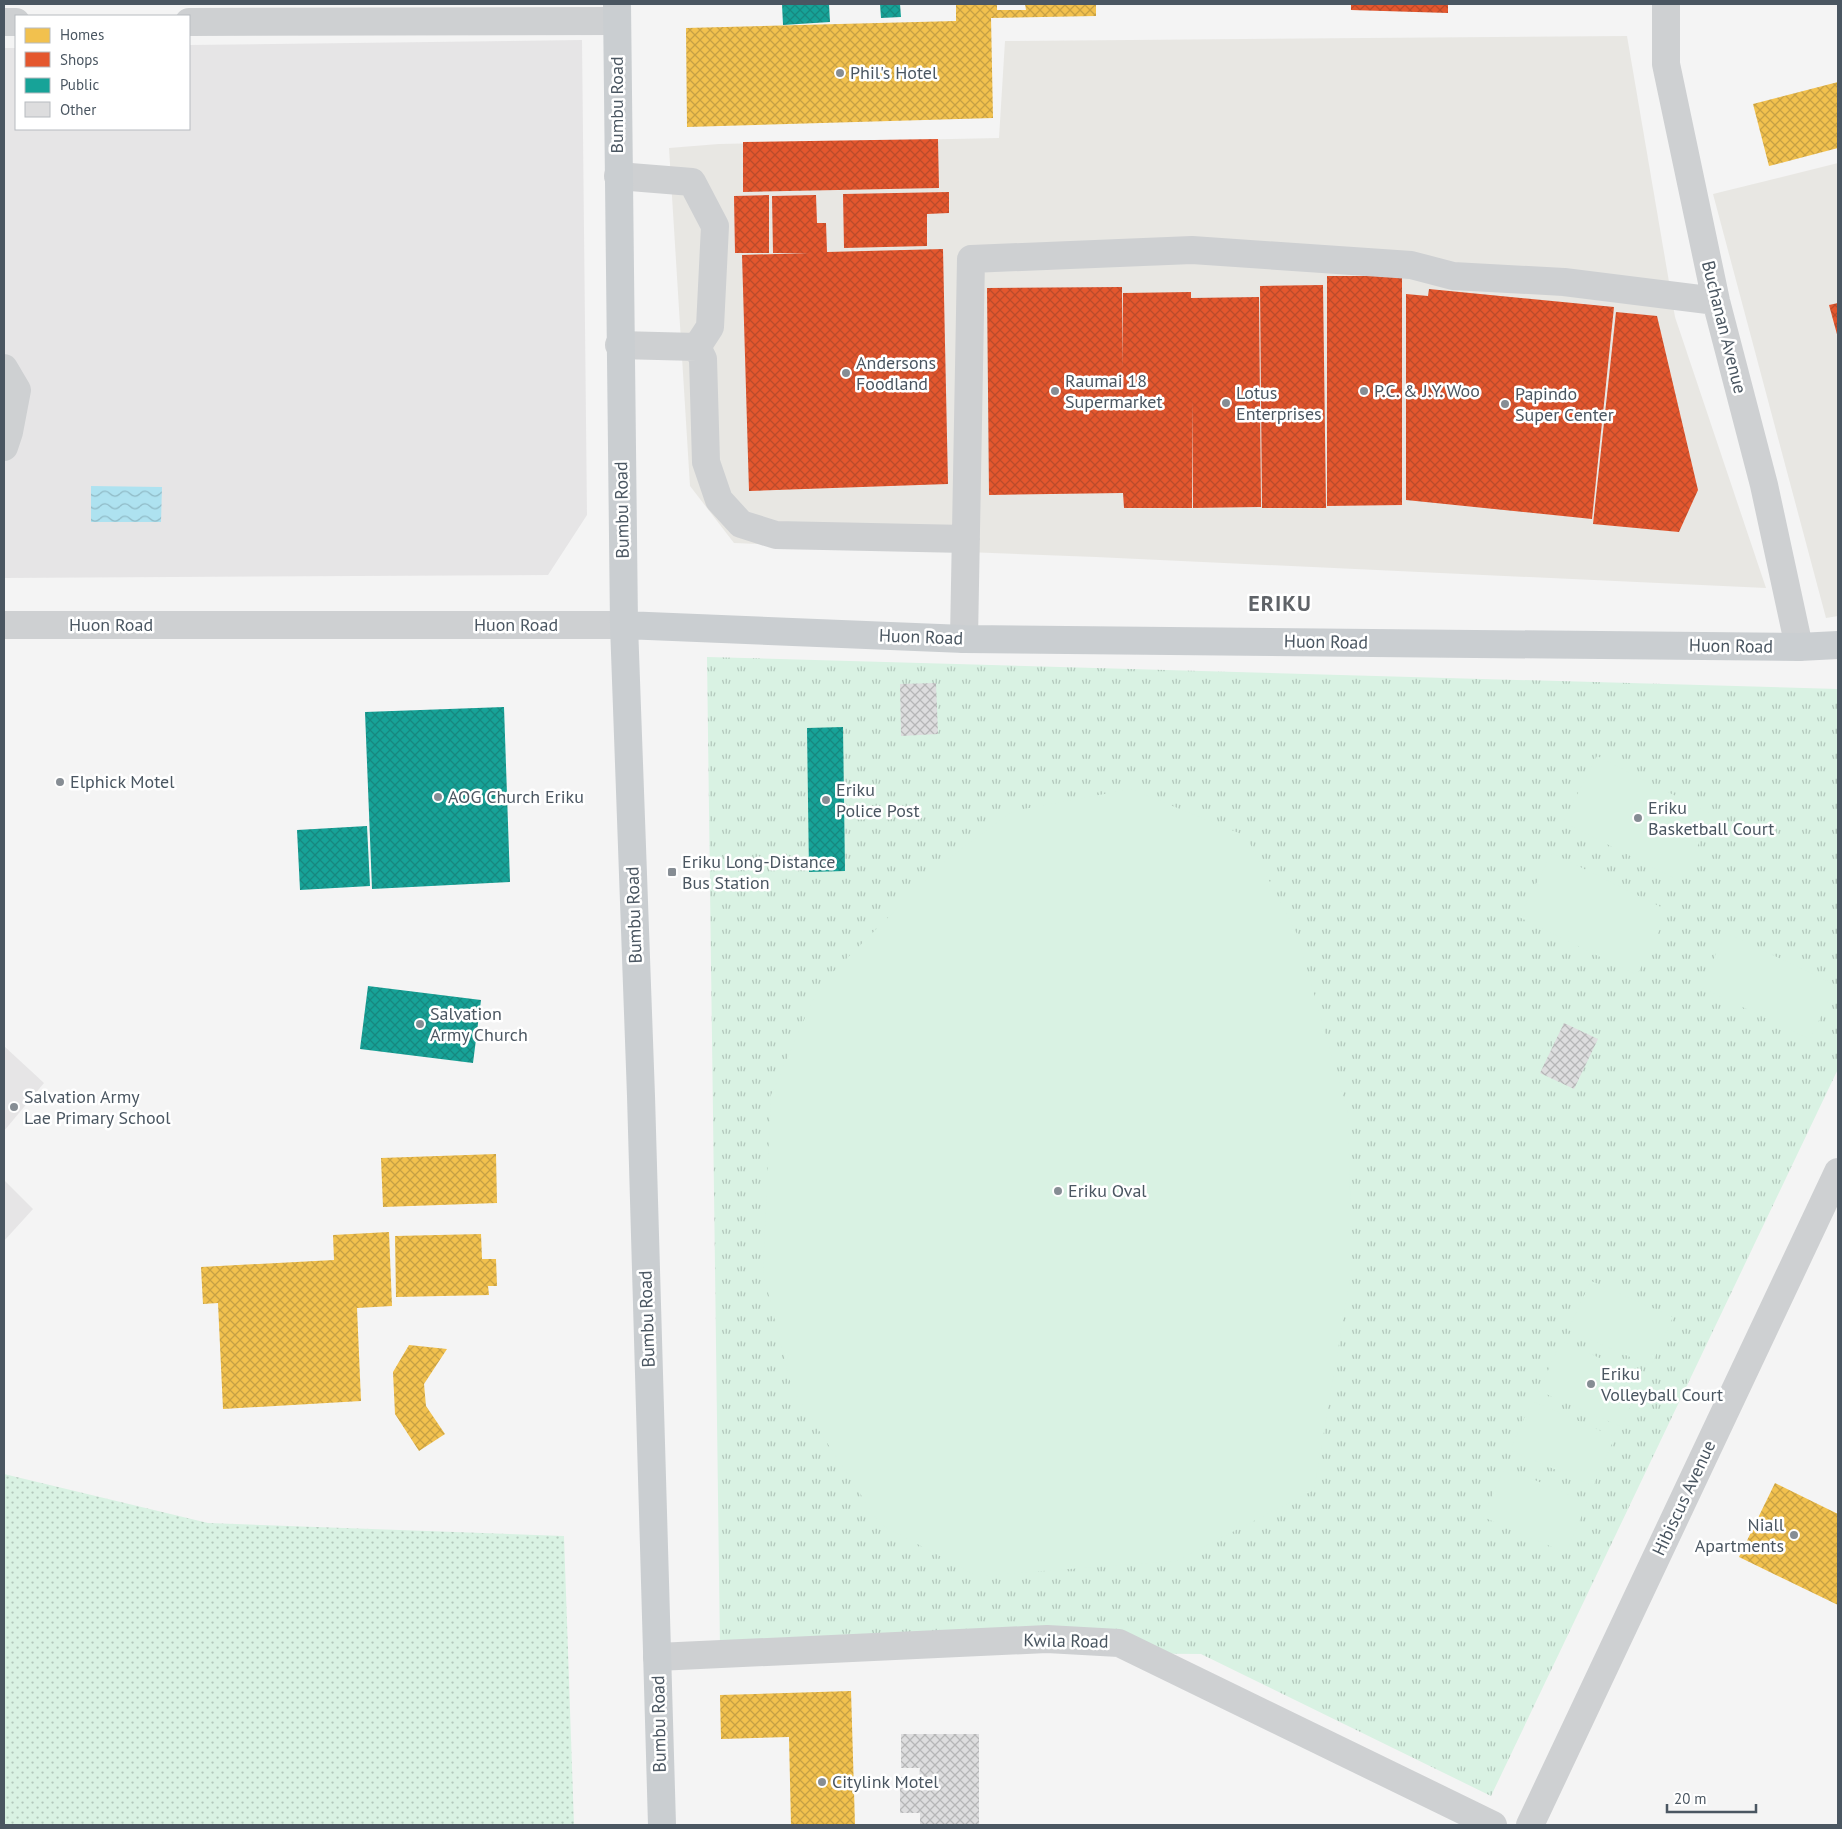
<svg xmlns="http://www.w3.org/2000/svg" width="1842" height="1829" font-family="'PT Sans',sans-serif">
<defs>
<pattern id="grass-dots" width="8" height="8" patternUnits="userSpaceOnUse" patternTransform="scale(1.25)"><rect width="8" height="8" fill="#d9f2e3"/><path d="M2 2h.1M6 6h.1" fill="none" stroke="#b2c7bb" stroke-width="1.8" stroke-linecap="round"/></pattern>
<pattern id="park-tufts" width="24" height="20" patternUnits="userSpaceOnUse" patternTransform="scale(1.25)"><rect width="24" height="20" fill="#d9f2e3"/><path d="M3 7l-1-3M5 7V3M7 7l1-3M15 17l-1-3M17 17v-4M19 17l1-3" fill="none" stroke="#b2c7bb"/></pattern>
<pattern id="water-waves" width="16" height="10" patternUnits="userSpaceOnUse" patternTransform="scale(1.25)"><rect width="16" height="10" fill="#aee2f0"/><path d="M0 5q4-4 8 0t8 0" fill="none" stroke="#90bac6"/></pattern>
<pattern id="homes-cross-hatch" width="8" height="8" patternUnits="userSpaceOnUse" patternTransform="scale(1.25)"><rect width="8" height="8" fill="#f2c14e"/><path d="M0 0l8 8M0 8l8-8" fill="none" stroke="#c6a044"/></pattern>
<pattern id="shops-cross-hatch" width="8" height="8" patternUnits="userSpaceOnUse" patternTransform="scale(1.25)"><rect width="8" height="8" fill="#e4572e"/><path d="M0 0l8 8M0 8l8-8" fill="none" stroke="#bb4b2b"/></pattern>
<pattern id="public-cross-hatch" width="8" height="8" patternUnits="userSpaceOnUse" patternTransform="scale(1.25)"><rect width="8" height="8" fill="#17a398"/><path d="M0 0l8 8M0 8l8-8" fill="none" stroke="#17887f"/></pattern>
<pattern id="building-cross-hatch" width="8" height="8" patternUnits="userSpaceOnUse" patternTransform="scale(1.25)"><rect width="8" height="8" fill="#ddddde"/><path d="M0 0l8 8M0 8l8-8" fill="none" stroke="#b5b6b7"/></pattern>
</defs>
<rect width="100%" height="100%" fill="#f4f4f4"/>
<!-- commercial -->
<path fill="#e8e7e3" d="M 1627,36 L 1675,317 L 1766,588 L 1096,557 L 734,543 L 690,486 L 669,148 L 719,144 L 999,138 L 1005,41 Z
M 1838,163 L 1838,616 L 1826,618 L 1713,194 Z"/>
<!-- education -->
<path fill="#e6e5e6" d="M 582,40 L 587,515 L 548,575 L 4,578 L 4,48 L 16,48 L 16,129 L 189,129 L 189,45 Z
M 4,1046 L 44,1083 L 4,1131 Z
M 4,1180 L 33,1209 L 4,1241 Z"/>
<!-- grass -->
<path fill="url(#grass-dots)" d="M 4,1474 L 208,1523 L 564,1536 L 574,1825 L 4,1825 Z"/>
<!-- park -->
<path fill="url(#park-tufts)" d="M 707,657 L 1838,689 L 1838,1069 L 1491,1796 L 1201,1654 L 720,1650 Z"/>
<!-- garden -->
<path fill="#d9f2e3" d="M 1597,756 L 1713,815 L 1680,881 L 1563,822 Z
M 1131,789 L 1246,836 L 1297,934 L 1348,1113 L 1352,1268 L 1314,1490 L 1176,1561 L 977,1576 L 880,1524 L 792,1389 L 763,1272 L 771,1095 L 819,986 L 945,861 L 1013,811 Z
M 1552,853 L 1669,911 L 1637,975 L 1519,917 Z
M 1726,933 L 1836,985 L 1810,1039 L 1700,987 Z
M 1591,1281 L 1673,1317 L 1651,1366 L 1568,1330 Z
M 1561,1341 L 1643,1377 L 1622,1427 L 1539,1391 Z
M 1532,1401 L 1615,1437 L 1593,1486 L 1510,1450 Z
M 1505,1467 L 1587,1503 L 1566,1553 L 1483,1517 Z"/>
<!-- water -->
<path fill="url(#water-waves)" d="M 91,486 L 162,487 L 161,522 L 91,522 Z"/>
<!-- homes -->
<path fill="url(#homes-cross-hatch)" d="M 956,4 L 997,4 L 997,10 L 1026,10 L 1025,4 L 1096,4 L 1096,16 L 991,18 L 993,118 L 687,127 L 686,28 L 956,21 Z
M 1838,82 L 1838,148 L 1769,166 L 1753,104 Z
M 496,1154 L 497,1203 L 383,1207 L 381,1158 Z
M 389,1232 L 392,1306 L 357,1308 L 361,1401 L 223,1409 L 218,1303 L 203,1304 L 201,1267 L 334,1260 L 333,1235 Z
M 481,1234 L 482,1259 L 496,1259 L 497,1286 L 488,1286 L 489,1295 L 396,1297 L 395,1236 Z
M 409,1345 L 447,1349 L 424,1384 L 426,1406 L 445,1434 L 419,1451 L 395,1414 L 393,1372 Z
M 1775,1483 L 1838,1514 L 1838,1605 L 1739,1557 Z
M 851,1691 L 855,1825 L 791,1825 L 789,1737 L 721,1739 L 720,1695 Z"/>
<!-- shops -->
<path fill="url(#shops-cross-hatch)" d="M 1351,4 L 1448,4 L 1448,13 L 1351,10 Z
M 938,139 L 939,188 L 743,192 L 743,142 Z
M 949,192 L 949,213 L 927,214 L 927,246 L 844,248 L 843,194 Z
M 769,195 L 769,253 L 735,253 L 734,196 Z
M 816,195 L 817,223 L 826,223 L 827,252 L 943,249 L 948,484 L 749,491 L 742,255 L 809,253 L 773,253 L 772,196 Z
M 1327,276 L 1402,276 L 1402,505 L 1327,506 Z
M 1323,285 L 1326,508 L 1262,508 L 1260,286 Z
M 1122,287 L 1122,368 L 1123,293 L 1191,292 L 1191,298 L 1259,297 L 1261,507 L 1193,508 L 1192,400 L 1192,508 L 1124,508 L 1123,493 L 989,495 L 987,288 Z
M 1429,289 L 1614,307 L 1592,519 L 1406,500 L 1406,294 L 1428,296 Z
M 1838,303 L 1838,338 L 1829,305 Z
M 1616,312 L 1657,316 L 1698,490 L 1679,532 L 1593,524 Z"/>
<!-- public -->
<path fill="url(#public-cross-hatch)" d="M 782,4 L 829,4 L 830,22 L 783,25 Z
M 880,4 L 900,4 L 901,17 L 881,18 Z
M 504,707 L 510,882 L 372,889 L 365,712 Z
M 843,727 L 845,871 L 809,872 L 807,728 Z
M 367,826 L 370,886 L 300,890 L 297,830 Z
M 368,986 L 481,1000 L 473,1063 L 360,1049 Z"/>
<!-- building -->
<path fill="url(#building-cross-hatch)" d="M 936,683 L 938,734 L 901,736 L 900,684 Z
M 1564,1023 L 1598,1039 L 1574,1089 L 1540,1073 Z
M 901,1734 L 979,1734 L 979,1825 L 920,1825 L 920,1813 L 900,1813 L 900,1777 L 919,1777 L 920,1768 L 901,1768 Z"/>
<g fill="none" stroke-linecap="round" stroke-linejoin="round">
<!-- minor -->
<path stroke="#ced0d2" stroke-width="28" d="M 1666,4 L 1666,64 L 1716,301 L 1764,485 L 1799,647
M 4,22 L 16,22
M 189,22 L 617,21
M 618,176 L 692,182 L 715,226 L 710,327 L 697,347
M 619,345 L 697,347 L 703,359 L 706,462 L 719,500 L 741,524 L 776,535 L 966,539
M 4,368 L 17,390 L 9,432 L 4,447
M 4,625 L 624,625
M 964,639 L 971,259 L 1192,250 L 1411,265 L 1453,276 L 1564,282 L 1716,301
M 657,1657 L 1047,1639 L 1119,1643 L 1493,1825
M 1530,1825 L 1838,1172"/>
<!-- major -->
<path stroke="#caced1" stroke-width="28" d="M 617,4 L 624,625 L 641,1096 L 662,1825
M 624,625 L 964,639 L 1799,647 L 1838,645"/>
</g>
<!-- markers -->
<g fill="#868d94" stroke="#fff" stroke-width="2">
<circle cx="840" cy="73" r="5"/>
<circle cx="846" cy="373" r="5"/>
<circle cx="1055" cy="391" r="5"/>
<circle cx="1364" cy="391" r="5"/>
<circle cx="1226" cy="403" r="5"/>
<circle cx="1505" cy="404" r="5"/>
<circle cx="60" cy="782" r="5"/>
<circle cx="438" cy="797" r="5"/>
<circle cx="826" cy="800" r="5"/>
<circle cx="1638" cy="818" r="5"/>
<rect x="667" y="867" width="10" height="10" rx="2.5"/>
<circle cx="420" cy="1024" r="5"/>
<circle cx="14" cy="1107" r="5"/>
<circle cx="1058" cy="1191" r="5"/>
<circle cx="1591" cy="1384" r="5"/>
<circle cx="1794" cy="1535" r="5"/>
<circle cx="822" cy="1782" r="5"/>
</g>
<g text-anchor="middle" stroke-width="5" stroke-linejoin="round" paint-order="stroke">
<!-- poi labels -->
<g font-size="18" fill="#4a5661" stroke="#fff" text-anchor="start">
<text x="850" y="79">Phil's Hotel</text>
<text x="856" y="369">Andersons<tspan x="856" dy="21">Foodland</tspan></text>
<text x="1065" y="387">Raumai 18<tspan x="1065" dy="21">Supermarket</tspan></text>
<text x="1374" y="397">P.C. &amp; J.Y. Woo</text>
<text x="1236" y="399">Lotus<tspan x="1236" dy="21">Enterprises</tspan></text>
<text x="1515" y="400">Papindo<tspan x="1515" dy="21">Super Center</tspan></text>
<text x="70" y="788">Elphick Motel</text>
<text x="836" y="796">Eriku<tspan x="836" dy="21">Police Post</tspan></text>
<text x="448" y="803">AOG Church Eriku</text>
<text x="1648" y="814">Eriku<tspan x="1648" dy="21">Basketball Court</tspan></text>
<text x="682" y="868">Eriku Long-Distance<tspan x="682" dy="21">Bus Station</tspan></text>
<text x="430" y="1020">Salvation<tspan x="430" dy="21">Army Church</tspan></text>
<text x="24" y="1103">Salvation Army<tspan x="24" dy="21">Lae Primary School</tspan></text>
<text x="1068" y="1197">Eriku Oval</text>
<text x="1601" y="1380">Eriku<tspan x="1601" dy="21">Volleyball Court</tspan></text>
<text x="1784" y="1531" text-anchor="end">Niall<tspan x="1784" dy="21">Apartments</tspan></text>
<text x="832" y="1788">Citylink Motel</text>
</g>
<!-- street labels -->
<g font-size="18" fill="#4a5661" stroke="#fff">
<text transform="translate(617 105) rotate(-90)" y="6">Bumbu Road</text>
<text transform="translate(1724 327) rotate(76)" y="6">Buchanan Avenue</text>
<text transform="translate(622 510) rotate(-91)" y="6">Bumbu Road</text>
<text x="111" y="631">Huon Road</text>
<text x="516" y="631">Huon Road</text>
<text transform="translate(921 637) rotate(2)" y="6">Huon Road</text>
<text transform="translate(1326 642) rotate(1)" y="6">Huon Road</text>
<text transform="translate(1731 646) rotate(1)" y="6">Huon Road</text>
<text transform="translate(634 915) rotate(-92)" y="6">Bumbu Road</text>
<text transform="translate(647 1319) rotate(-92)" y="6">Bumbu Road</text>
<text transform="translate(1684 1498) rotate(-65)" y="6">Hibiscus Avenue</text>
<text transform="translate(1066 1641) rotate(1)" y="6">Kwila Road</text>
<text transform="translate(659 1724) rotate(-91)" y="6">Bumbu Road</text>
</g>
<!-- district labels -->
<g font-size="22" font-weight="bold" letter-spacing="1" fill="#5f6368" stroke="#fff">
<text x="1280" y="611">ERIKU</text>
</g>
</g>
<!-- border -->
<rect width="1842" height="1829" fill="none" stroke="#4a5661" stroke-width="10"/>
<!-- legend -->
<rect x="15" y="15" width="175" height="115" fill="#ffffff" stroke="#b7bbc0"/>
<rect x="25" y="28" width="25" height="15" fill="#f2c14e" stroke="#b7bbc0"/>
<text x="60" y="40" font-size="15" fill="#4a5661">Homes</text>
<rect x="25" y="52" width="25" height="15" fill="#e4572e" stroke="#b7bbc0"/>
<text x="60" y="65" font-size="15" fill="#4a5661">Shops</text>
<rect x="25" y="78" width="25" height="15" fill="#17a398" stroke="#b7bbc0"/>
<text x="60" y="90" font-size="15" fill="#4a5661">Public</text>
<rect x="25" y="102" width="25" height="15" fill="#ddddde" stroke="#b7bbc0"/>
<text x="60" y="115" font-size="15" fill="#4a5661">Other</text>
<!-- scale -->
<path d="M1667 1804v8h89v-8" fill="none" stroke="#4a5661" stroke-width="2.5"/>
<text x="1674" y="1804" font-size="15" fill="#4a5661" stroke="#ffffff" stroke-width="4" paint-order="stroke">20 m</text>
</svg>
